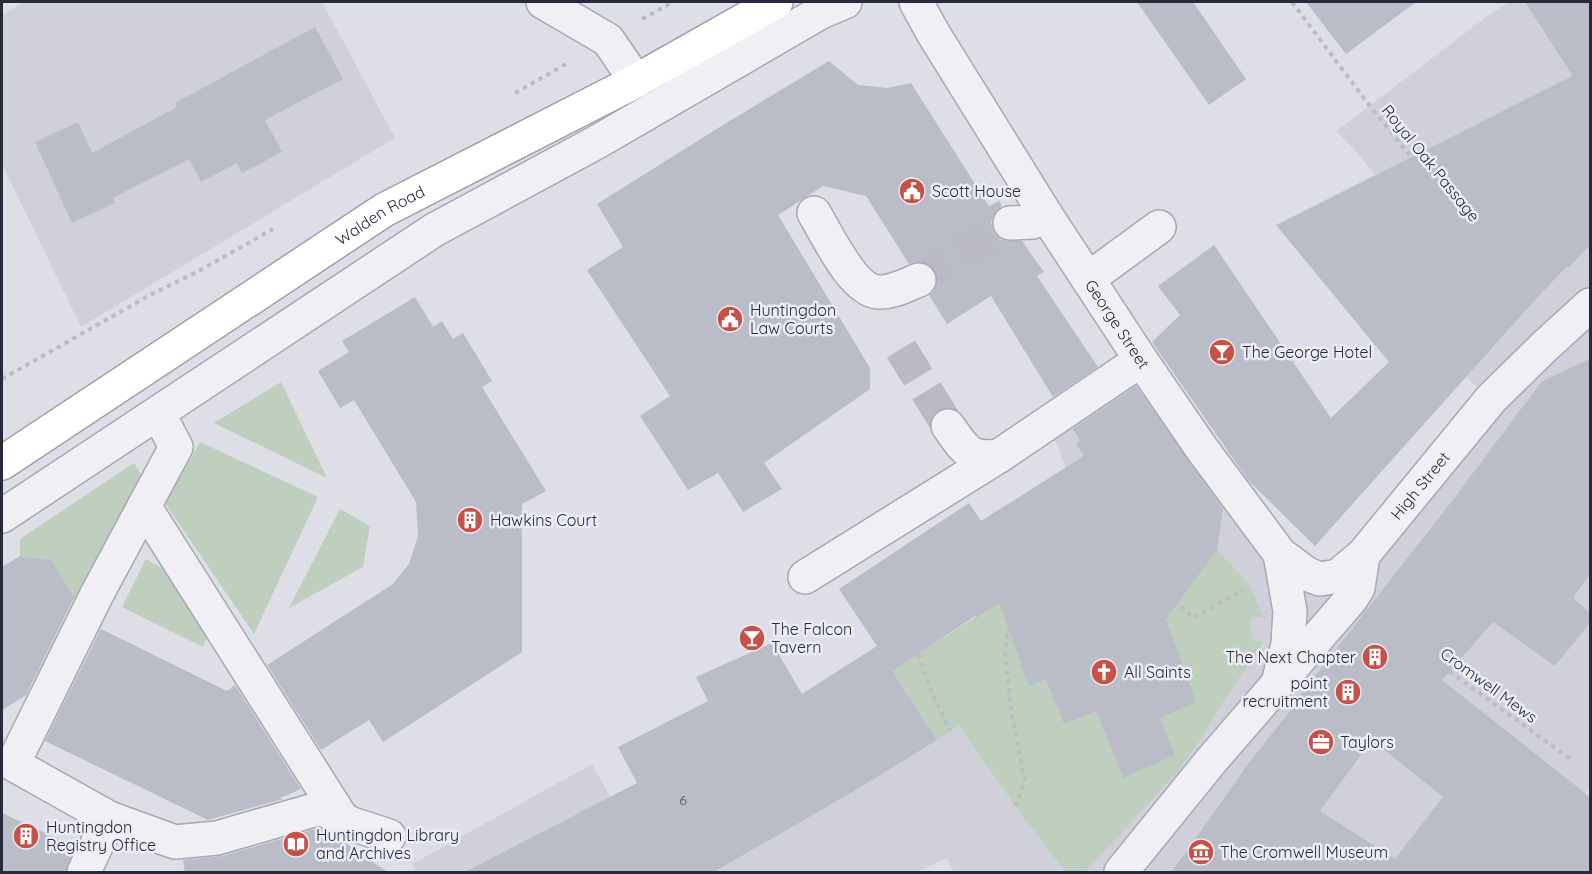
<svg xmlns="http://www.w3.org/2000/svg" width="1592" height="874" font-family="Quicksand,sans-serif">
<rect width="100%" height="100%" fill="#dddee6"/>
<!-- built -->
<path fill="#cfd0da" d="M 25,2 L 322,2 L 395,138 L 81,327 L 2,164 L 2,15 Z
M 1510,2 L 1590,2 L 1590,786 L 1559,833 L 1589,872 L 1085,872 L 1177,773 L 1204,735 L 1214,716 L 1264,641 L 1252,641 L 1251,617 L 1262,617 L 1069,475 L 1048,423 L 1129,369 L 1323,583 L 1494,404 L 1467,377 L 1368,254 L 1412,221 L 1354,149 L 1336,131 L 1489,15 Z
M 959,726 L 1015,806 L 1065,872 L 954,872 L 947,858 L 919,871 L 919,872 L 712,872 L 858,789 Z
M 592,764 L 651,872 L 417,872 L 412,864 Z"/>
<!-- green -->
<path fill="#bfcfbe" d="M 281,382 L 327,478 L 214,423 Z
M 200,442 L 318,497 L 254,634 L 165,503 Z
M 134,463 L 146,483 L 75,600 L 51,560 L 20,556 L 20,539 Z
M 340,509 L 370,526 L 363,567 L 289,608 Z
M 1107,534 L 1217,550 L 1250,585 L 1263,617 L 1251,617 L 1252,641 L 1264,641 L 1214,716 L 1204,735 L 1177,773 L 1085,872 L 1065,872 L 1015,806 L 959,726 L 937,740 L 893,671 C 963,623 1036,580 1107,534 Z
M 146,559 L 165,570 L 208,635 L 203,647 L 122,607 Z"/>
<!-- building -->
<path fill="#babcc8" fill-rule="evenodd" d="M 1137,2 L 1193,2 L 1246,79 L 1209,105 Z
M 1306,2 L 1416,2 L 1346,54 Z
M 1525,2 L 1590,2 L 1590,245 L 1568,268 L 1566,267 L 1525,311 L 1315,546 L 1248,480 L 1152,342 L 1180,315 L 1158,286 L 1214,245 L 1331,418 L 1389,362 L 1276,225 L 1573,76 Z
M 315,27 L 343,79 L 265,120 L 282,152 L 242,173 L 237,163 L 201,182 L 189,159 L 113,198 L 115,203 L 72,223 L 35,142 L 78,122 L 92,153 L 177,107 L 175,103 Z
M 829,61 L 858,85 L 888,88 L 911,83 L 989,206 L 999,201 L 1002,206 L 994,214 L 991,223 L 995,234 L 1002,240 L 1022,241 L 1044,272 L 1037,276 L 1098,367 L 1053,397 L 991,296 L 947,324 L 929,295 L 934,291 L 938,282 L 936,272 L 931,266 L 921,261 L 909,264 L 866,196 L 823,186 L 778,215 L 870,368 L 870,389 L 764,463 L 782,489 L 743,512 L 718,473 L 688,490 L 640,416 L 670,396 L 587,270 L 623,247 L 597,204 L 723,125 Z
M 415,297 L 433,327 L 442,321 L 453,339 L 463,333 L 492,381 L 482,387 L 546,491 L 522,504 L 522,652 L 383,742 L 369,720 L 321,750 L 267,665 L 393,584 L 409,564 L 418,536 L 416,502 L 354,400 L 340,408 L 318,371 L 349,352 L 342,341 Z
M 1590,359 L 1590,574 L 1573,598 L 1590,613 L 1590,623 L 1555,666 L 1493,622 L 1442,680 L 1590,797 L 1590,873 L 1171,873 L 1248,764 L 1297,702 L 1294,703 L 1449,505 L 1542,381 ZM 1372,740 L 1443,797 L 1395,859 L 1320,811 Z
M 1136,386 L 1223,509 L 1217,550 L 1166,619 L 1196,702 L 1160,718 L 1175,755 L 1123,778 L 1096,711 L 1064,724 L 1046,679 L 1029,686 L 999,603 L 976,618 L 975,616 L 893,671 L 890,667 L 937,740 L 856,790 L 712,873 L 463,873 L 637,783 L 618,747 L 708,701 L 696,677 L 772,643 L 802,694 L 877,646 L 839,589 L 969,503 L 981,521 L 1084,456 L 1076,444 L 1080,441 L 1073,429 Z
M 20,556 L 51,560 L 74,598 L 26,695 L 2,710 L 2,567 Z
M 101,629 L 227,691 L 235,685 L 301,789 L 280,798 L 283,799 L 208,820 L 45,741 Z
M 2,813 L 75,847 L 65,873 L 2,873 Z
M 319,828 L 341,840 L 389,873 L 185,873 L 183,860 L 222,856 Z"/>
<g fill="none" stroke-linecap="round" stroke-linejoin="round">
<!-- minor-tunnel -->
<path stroke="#b9bac4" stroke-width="33" stroke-dasharray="33 16" stroke-linecap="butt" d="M 919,280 L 1010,223
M 901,349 L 948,426"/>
<defs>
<g id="minor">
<path d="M 543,2 L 608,40 L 636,81"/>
<path id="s1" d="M 916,2 L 933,33 L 1046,215 L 1141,360 L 1202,449 L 1280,554 L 1307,574 L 1320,579 L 1338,576 L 1363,555 L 1491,399 L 1544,347 L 1590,305"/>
<path d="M 814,213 C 827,234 852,290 878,292 C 892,293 906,285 919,280"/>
<path d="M 1010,223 L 1033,222 L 1046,215"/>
<path d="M 1088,279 L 1159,227"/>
<path d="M 948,426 C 965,449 968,460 999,456"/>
<path d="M 166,428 L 176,447 L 97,594 L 13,764 L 109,818 L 175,842 L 217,838 L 321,808 L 352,824 L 389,836"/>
<path d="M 144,506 L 341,817"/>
<path d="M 2,516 L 434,230 L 597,142 L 821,12 L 845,2"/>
<path d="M 805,577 L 999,456 L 1141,360"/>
<path d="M 1279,679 L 1288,644 L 1290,611 L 1280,554"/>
<path d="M 84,872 L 109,818"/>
<path d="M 1121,872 L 1211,761 L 1351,599 L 1358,588 L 1363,555"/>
</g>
<g id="major">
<path id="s2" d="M 2,463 L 384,210 L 636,81 L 776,2"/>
</g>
</defs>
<!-- minor casing -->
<use href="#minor" stroke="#a6a8b3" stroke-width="36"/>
<!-- major casing -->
<use href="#major" stroke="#9da0b0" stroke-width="36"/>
<!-- path -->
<path stroke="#bbbcc4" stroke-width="4" stroke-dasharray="4.5 4.5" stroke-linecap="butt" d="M 1292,2 L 1369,105 L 1530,303
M 642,19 L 673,2
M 515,93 L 566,64
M 1575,376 L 1590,390
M 2,379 L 150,295 L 197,272 L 273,229
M 1391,629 L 1573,761
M 918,654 L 932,693 L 950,731
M 1015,806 L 1025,781 L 1012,715 L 1005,653 L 1007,634 L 1024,601 L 1045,587 L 1122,561 L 1137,564 L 1193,618 L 1243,590
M 1209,829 L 1266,872"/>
<!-- minor -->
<use href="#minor" stroke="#efeff4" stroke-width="33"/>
<!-- major -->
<use href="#major" stroke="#fff" stroke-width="33"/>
</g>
<!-- icons -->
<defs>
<symbol id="civic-disc" viewBox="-11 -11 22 22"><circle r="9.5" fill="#c45248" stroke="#ecedf3"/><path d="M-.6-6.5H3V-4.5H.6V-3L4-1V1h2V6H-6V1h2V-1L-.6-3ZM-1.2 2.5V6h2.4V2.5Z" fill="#fff"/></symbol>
<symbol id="bar-disc" viewBox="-11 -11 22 22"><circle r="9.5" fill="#c45248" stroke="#ecedf3"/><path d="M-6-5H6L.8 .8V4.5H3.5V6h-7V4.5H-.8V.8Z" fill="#fff"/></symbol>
<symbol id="building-disc" viewBox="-11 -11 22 22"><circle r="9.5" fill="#c45248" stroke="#ecedf3"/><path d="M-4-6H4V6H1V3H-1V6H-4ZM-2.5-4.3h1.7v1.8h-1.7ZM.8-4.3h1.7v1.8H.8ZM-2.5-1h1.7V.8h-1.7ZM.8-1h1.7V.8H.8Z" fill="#fff"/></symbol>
<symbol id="church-disc" viewBox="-11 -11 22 22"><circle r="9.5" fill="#c45248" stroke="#ecedf3"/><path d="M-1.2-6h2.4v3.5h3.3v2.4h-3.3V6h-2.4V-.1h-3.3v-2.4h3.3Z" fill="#fff"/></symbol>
<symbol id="office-disc" viewBox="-11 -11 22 22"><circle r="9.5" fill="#c45248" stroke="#ecedf3"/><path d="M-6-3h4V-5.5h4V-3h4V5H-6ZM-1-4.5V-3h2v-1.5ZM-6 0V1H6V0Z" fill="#fff"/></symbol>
<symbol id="library-disc" viewBox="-11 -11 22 22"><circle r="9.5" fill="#c45248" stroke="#ecedf3"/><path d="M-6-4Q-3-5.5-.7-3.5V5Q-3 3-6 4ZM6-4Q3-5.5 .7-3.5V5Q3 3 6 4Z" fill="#fff"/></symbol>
<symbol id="museum-disc" viewBox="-11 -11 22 22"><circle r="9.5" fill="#c45248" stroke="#ecedf3"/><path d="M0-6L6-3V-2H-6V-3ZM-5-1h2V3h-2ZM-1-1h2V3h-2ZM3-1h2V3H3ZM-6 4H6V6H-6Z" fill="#fff"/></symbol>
</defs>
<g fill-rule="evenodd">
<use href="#civic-disc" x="897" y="176" width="30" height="30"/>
<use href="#civic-disc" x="715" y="304" width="30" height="30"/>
<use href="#bar-disc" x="1207" y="337" width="30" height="30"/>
<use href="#building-disc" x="455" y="505" width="30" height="30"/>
<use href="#bar-disc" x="737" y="623" width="30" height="30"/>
<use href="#building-disc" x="1360" y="642" width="30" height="30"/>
<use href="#church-disc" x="1089" y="657" width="30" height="30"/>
<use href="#building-disc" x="1333" y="677" width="30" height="30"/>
<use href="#office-disc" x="1306" y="727" width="30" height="30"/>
<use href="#building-disc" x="11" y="821" width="30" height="30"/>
<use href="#library-disc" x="281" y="829" width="30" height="30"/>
<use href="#museum-disc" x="1186" y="837" width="30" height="30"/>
</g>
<g text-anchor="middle" stroke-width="5" stroke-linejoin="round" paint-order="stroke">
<!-- number labels -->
<g font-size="14" fill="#4c4e5e">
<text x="683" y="805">6</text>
</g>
<!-- street labels -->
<g font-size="16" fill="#272a3b" stroke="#ecedf3">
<text transform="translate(1431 163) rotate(51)" y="6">Royal Oak Passage</text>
<text dy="6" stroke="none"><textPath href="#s2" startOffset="452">Walden Road</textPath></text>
<text dy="6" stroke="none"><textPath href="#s1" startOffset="380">George Street</textPath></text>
<text dy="6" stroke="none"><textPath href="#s1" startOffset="850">High Street</textPath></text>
<text transform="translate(1489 685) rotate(36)" y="6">Cromwell Mews</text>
</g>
<!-- poi labels -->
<g font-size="16" fill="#272a3b" stroke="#ecedf3" text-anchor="start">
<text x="932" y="197">Scott House</text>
<text x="750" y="316">Huntingdon<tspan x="750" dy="18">Law Courts</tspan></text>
<text x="1242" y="358">The George Hotel</text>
<text x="490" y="526">Hawkins Court</text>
<text x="771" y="635">The Falcon<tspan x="771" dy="18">Tavern</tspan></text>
<text x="1356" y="663" text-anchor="end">The Next Chapter</text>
<text x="1124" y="678">All Saints</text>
<text x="1328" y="689" text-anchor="end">point<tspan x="1328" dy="18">recruitment</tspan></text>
<text x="1340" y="748">Taylors</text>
<text x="46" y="833">Huntingdon<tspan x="46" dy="18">Registry Office</tspan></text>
<text x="316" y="841">Huntingdon Library<tspan x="316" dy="18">and Archives</tspan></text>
<text x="1220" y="858">The Cromwell Museum</text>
</g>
</g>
<!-- border -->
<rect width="1592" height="874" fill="none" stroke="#272a3b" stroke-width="6"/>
</svg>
